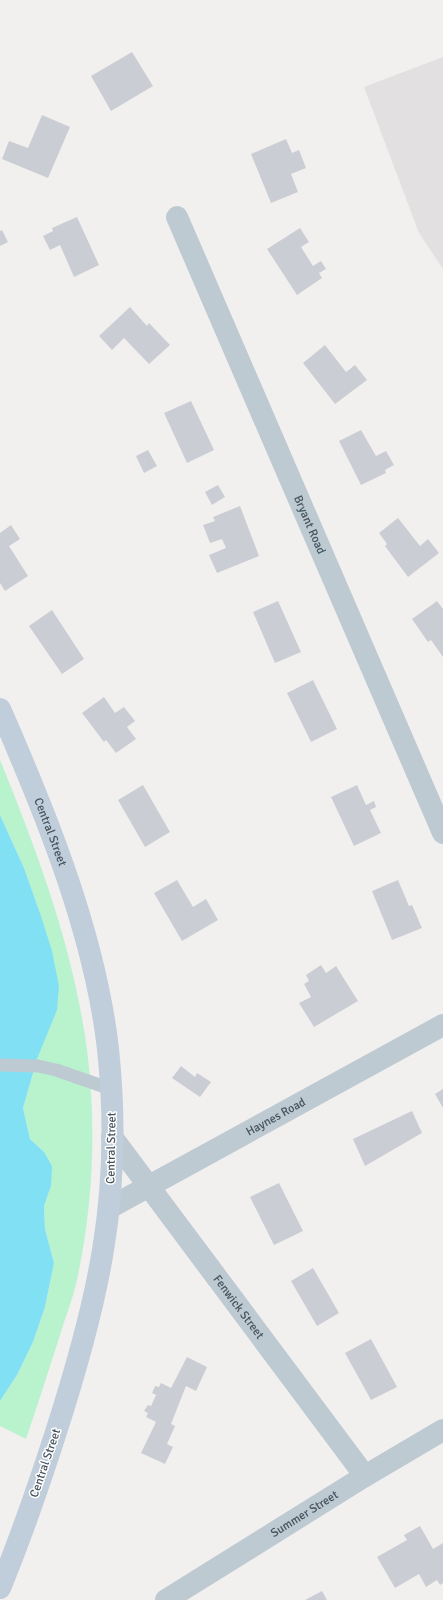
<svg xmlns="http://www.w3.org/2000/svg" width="443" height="1600" font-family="Signika,sans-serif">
<rect width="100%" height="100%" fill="#f2efef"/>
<!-- education -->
<path fill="#e3e0e1" d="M 443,57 L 443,269 L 419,233 L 364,87 Z"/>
<!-- green -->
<path fill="#b9f3ce" d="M 0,760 C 38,853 74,950 87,1050 C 97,1127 93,1209 76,1284 C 72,1301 65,1318 60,1335 C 49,1369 38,1404 26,1439 L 0,1426 L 0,1401 L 17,1375 L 33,1342 L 45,1307 L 54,1263 L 45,1229 L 44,1206 L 51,1186 L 44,1152 L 30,1139 L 23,1108 L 37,1059 L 45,1038 L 40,913 L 24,868 L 0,815 Z"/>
<!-- water -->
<path fill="#82e0f4" d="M 0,815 L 24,868 L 40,913 L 52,951 L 59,986 L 57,1010 L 37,1059 L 23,1108 L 30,1139 L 44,1152 L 52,1166 L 51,1186 L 44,1206 L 45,1229 L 54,1263 L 45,1307 L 33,1342 L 17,1375 L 0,1401 Z"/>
<!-- building -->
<path fill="#caced4" d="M 132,52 L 153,86 L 111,111 L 91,76 Z
M 42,115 L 70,127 L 48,178 L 2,159 L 9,141 L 28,148 Z
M 286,139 L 292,153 L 299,150 L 306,168 L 291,174 L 298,192 L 271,203 L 251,154 Z
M 77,217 L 99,265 L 74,277 L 60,245 L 50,250 L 43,236 L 53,231 L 52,228 Z
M 300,228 L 309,242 L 301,247 L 313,266 L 321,261 L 326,269 L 319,273 L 322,278 L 297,295 L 267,249 Z
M 2,230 L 8,242 L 0,246 L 0,231 Z
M 130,307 L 147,326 L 149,323 L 170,345 L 149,364 L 124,338 L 112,350 L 99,336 Z
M 325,345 L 346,372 L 355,365 L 367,380 L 335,404 L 303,363 Z
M 191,401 L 214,450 L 187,463 L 164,413 Z
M 361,430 L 376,456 L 386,451 L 394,465 L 385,470 L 386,473 L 361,485 L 339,441 Z
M 148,450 L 157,466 L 144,473 L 136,456 Z
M 218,485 L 225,497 L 212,505 L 205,492 Z
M 240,506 L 259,556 L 217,573 L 209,555 L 226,548 L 222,539 L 210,543 L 203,525 L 215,521 L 213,517 Z
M 398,518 L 420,546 L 428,539 L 439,553 L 408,577 L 385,546 L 387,544 L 379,533 Z
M 11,525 L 20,539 L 9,546 L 28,576 L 5,591 L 0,583 L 0,533 Z
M 278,601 L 301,652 L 275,663 L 253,612 Z
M 437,601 L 443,609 L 443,657 L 431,640 L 428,642 L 412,619 Z
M 52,610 L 84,659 L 62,674 L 29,626 Z
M 313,680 L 337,729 L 311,742 L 287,693 Z
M 104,697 L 115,713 L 124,707 L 135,721 L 127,727 L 136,739 L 116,753 L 106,740 L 104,742 L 82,713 Z
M 143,785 L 170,832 L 145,847 L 118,800 Z
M 357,785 L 366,805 L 374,801 L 376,807 L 370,810 L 381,833 L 354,846 L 331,797 Z
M 177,880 L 193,907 L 206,899 L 218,920 L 182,941 L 154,893 Z
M 398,880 L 409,906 L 412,905 L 422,928 L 392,940 L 372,891 Z
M 321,965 L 326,973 L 336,966 L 358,1001 L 314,1027 L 299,1003 L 311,997 L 304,984 L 309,981 L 306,975 Z
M 181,1066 L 195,1077 L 197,1073 L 211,1082 L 200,1097 L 172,1078 Z
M 443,1089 L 443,1108 L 435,1094 Z
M 412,1111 L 422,1133 L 365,1166 L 353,1139 Z
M 279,1183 L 303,1231 L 274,1245 L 250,1197 Z
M 313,1268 L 339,1313 L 317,1326 L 291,1281 Z
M 371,1339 L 397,1387 L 371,1400 L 345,1353 Z
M 187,1357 L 207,1367 L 196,1391 L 186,1386 L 171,1424 L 175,1426 L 167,1444 L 173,1447 L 165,1464 L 141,1453 L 156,1422 L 146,1417 L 148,1413 L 144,1411 L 148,1405 L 151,1406 L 156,1395 L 152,1393 L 155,1386 L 159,1387 L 161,1383 L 171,1388 Z
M 420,1526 L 433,1549 L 443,1543 L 443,1583 L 440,1585 L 437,1580 L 426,1587 L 419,1574 L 395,1588 L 377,1557 L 407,1540 L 404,1535 Z
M 322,1591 L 327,1600 L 305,1600 Z"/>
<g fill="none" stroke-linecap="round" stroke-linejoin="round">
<!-- service -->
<path stroke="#becad2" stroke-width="13" d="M 0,1065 L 38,1066 L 56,1070 L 111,1089"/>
<!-- minor -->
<g stroke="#becad2" stroke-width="22">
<path id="s1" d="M 177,217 L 443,833"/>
<path id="s2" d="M 112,1137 L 365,1476"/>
<path id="s3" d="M 109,1208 L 443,1025"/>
</g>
<!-- tertiary -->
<path stroke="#becad2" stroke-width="22" id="s4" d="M 166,1600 L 365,1476 L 443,1430"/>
<!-- secondary -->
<path stroke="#c0cdda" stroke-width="22" id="s5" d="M 0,709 C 46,814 95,934 108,1049 C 115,1115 114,1184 103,1250 C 93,1312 75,1373 56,1432 C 39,1485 21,1537 0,1588"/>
</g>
<g text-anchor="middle" stroke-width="3" stroke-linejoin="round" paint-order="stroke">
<!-- street labels -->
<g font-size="12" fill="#45535e" stroke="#fff">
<text dy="4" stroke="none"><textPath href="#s1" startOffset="335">Bryant Road</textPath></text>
<text dy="4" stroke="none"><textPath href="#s5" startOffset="133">Central Street</textPath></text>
<text dy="4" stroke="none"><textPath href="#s3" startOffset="190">Haynes Road</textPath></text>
<text transform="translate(111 1148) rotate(-89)" y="4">Central Street</text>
<text dy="4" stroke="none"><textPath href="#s2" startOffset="212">Fenwick Street</textPath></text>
<text transform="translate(45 1463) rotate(-71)" y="4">Central Street</text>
<text dy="4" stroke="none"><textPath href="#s4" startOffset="163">Summer Street</textPath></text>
</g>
</g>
</svg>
